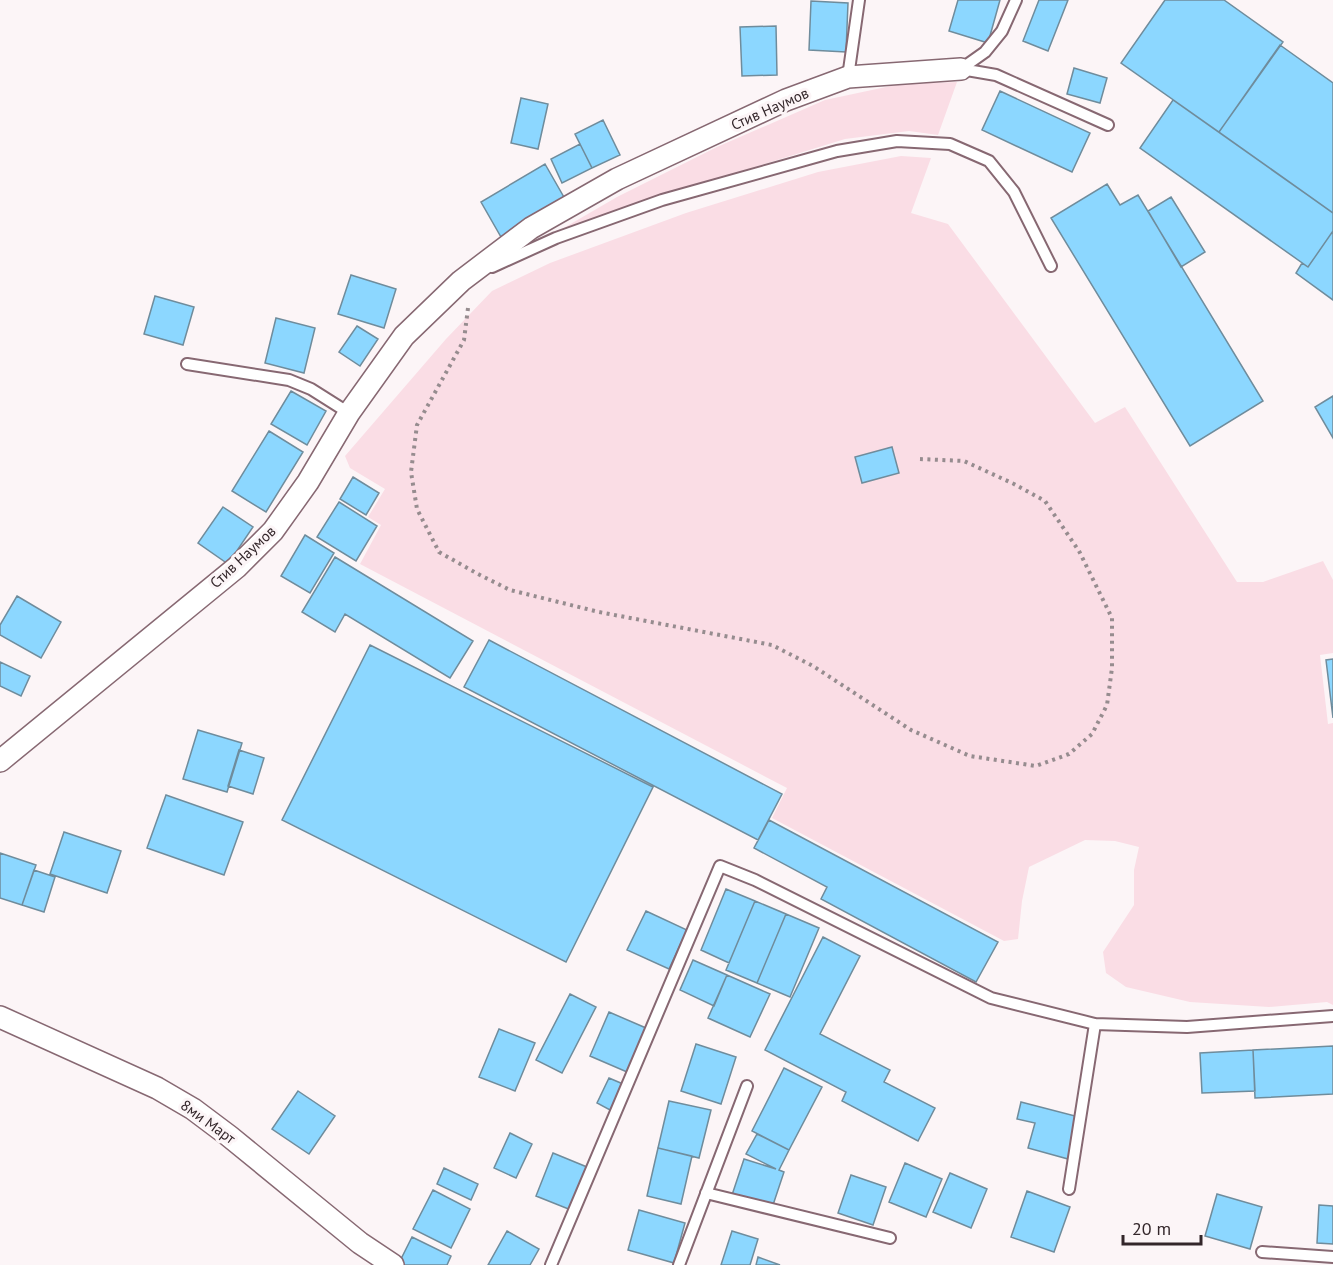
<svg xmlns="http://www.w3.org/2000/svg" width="1333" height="1265" font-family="'PT Sans',sans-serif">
<rect width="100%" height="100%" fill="#fcf5f7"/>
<!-- green -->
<path fill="#fadde5" d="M 957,82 L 938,135 L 909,131 L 845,139 L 742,171 L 531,247 L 617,197 L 717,147 L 825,100 L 900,84 Z
M 901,156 L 931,158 L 911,213 L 948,224 L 1095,423 L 1125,407 L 1237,582 L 1263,582 L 1323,561 L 1333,580 L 1333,653 L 1320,655 L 1328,724 L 1333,723 L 1333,1005 L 1327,1002 L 1269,1007 L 1190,1002 L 1126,987 L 1106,973 L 1103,952 L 1134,905 L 1134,870 L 1139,847 L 1115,841 L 1085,840 L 1029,867 L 1022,901 L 1018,939 L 1004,941 L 772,818 L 787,788 L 360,564 L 381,525 L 368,517 L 385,489 L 350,468 L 345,456 L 446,339 L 492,291 L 550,263 L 686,213 L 818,172 Z"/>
<!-- building -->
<path fill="#8cd7ff" stroke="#6f8c9c" stroke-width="1.5" d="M 958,0 L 1000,0 L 988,43 L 949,31 Z
M 1039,0 L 1068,0 L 1048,51 L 1023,41 Z
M 1165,0 L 1224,0 L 1283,42 L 1219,132 L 1121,63 Z
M 811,1 L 848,3 L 846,52 L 809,50 Z
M 776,26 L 777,75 L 742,76 L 740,27 Z
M 1280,45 L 1333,83 L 1333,213 L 1219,132 Z
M 1074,68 L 1107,78 L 1100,103 L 1067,94 Z
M 1000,91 L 1090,133 L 1072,172 L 982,130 Z
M 521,98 L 548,104 L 538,149 L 511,143 Z
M 1173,100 L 1333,213 L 1333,231 L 1308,267 L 1140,148 Z
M 603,120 L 620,155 L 592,168 L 575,134 Z
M 580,144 L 592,168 L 562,183 L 551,159 Z
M 545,164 L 565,199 L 501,237 L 481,202 Z
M 1107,184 L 1120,205 L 1138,195 L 1263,401 L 1190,446 L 1051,218 Z
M 1171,197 L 1205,252 L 1181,267 L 1148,211 Z
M 1333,231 L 1333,300 L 1296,273 L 1302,263 L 1308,267 Z
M 351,275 L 396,289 L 384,328 L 338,314 Z
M 155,296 L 194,307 L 183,345 L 144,334 Z
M 276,318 L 315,328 L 304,373 L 265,363 Z
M 357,326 L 378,339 L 360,366 L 339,352 Z
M 291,391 L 326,411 L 307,445 L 271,424 Z
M 1333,396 L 1333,438 L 1315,407 Z
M 269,431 L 303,452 L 266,512 L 232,491 Z
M 892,447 L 899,473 L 862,483 L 855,457 Z
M 353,477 L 379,493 L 366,515 L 340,499 Z
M 339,502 L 377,526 L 356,561 L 317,537 Z
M 223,507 L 253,527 L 228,564 L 198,543 Z
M 305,535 L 334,553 L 310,593 L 281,576 Z
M 335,557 L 473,641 L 450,678 L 345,614 L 335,632 L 302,612 Z
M 17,596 L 61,622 L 41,658 L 0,635 L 0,625 Z
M 489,640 L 782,794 L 758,840 L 464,687 Z
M 370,645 L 653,787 L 566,962 L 282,820 Z
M 1333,659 L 1333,718 L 1326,660 Z
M 0,662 L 30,676 L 21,696 L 0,686 Z
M 198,730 L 242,743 L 227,792 L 183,779 Z
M 239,750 L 264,758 L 253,794 L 228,786 Z
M 166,795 L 243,822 L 224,875 L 147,848 Z
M 769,820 L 998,942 L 976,982 L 821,899 L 827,887 L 754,848 Z
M 64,832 L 121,851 L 107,893 L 50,874 Z
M 0,853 L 36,865 L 22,905 L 0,898 Z
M 34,870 L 55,877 L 44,912 L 22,905 Z
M 726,889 L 755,901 L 729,963 L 701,950 Z
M 755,901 L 786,914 L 757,983 L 726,970 Z
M 646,911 L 687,930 L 669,969 L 627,950 Z
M 786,914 L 819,928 L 790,997 L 757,983 Z
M 823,937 L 860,956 L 820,1034 L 890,1070 L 884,1082 L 935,1108 L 918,1141 L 842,1101 L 846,1092 L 765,1050 Z
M 693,960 L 727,975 L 714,1006 L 680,990 Z
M 727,975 L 770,994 L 750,1037 L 708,1018 Z
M 570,994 L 596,1007 L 562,1073 L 536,1060 Z
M 609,1012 L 646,1028 L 627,1072 L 590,1056 Z
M 499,1029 L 535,1043 L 515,1091 L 479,1077 Z
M 696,1044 L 736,1057 L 721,1104 L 681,1091 Z
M 1333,1046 L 1333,1094 L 1255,1098 L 1253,1050 Z
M 1253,1050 L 1255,1091 L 1202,1093 L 1200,1053 Z
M 784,1068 L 822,1087 L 789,1150 L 752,1131 Z
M 609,1078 L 623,1084 L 610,1110 L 597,1103 Z
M 298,1091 L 335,1116 L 309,1154 L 272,1129 Z
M 669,1101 L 711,1110 L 699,1158 L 658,1148 Z
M 1021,1102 L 1079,1117 L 1068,1159 L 1028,1148 L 1035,1123 L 1017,1119 Z
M 510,1133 L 532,1144 L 516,1178 L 494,1168 Z
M 757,1134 L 789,1150 L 779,1170 L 784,1172 L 772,1208 L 732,1195 L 744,1159 L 776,1169 L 746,1154 Z
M 658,1148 L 692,1156 L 681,1204 L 647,1196 Z
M 553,1153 L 587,1167 L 571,1210 L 536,1196 Z
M 905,1163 L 942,1179 L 926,1217 L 889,1202 Z
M 444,1168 L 478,1184 L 471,1200 L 437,1184 Z
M 950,1173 L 987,1189 L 971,1228 L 933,1212 Z
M 851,1175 L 886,1187 L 873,1225 L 838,1213 Z
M 433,1190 L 470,1209 L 451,1248 L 413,1229 Z
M 1027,1191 L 1070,1207 L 1054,1252 L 1011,1237 Z
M 1217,1194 L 1262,1207 L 1250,1249 L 1205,1236 Z
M 1319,1205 L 1333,1206 L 1333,1244 L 1317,1243 Z
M 639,1210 L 685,1223 L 674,1263 L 628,1250 Z
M 507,1231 L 539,1249 L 530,1265 L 488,1265 Z
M 732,1231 L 758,1239 L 750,1265 L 721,1265 Z
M 412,1237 L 451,1256 L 447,1265 L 403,1265 L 399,1263 Z
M 758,1257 L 780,1265 L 756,1265 Z"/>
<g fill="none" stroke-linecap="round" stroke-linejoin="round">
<defs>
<path id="service" d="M 961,69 L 996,75 L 1108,125
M 961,69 L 985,52 L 1002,31 L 1016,0
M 848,77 L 859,0
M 492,267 L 556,238 L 662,200 L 837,151 L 897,141 L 950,144 L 989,161 L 1014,192 L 1051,266
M 187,364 L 289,380 L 311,389 L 349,413
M 1069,1189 L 1095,1024
M 706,1193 L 890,1238
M 1262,1252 L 1333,1257
M 551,1265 L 720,866 L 755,880 L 991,998 L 1095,1024 L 1187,1027 L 1333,1016
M 679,1265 L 747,1086"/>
<path id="minor" d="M 0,761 L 237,567 L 273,531 L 308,482 L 349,413 L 404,336 L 461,281 L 531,228 L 617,179 L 786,100 L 848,77 L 961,69
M 0,1017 L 157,1088 L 193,1109 L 229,1136 L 360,1243 L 393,1265"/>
</defs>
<!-- service casing -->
<use href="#service" stroke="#876872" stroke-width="14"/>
<!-- minor casing -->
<use href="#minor" stroke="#876872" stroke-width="24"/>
<!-- path -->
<path stroke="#968c8f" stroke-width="4" stroke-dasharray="3 4.5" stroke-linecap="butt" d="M 468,308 L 464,340 L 417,425 L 411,472 L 417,509 L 439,552 L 478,574 L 510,590 L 599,612 L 772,645 L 813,666 L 911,730 L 970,756 L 1036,766 L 1069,754 L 1092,734 L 1107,705 L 1112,668 L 1112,618 L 1079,551 L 1045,501 L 1014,484 L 964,461 L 920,459"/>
<!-- service -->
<use href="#service" stroke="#fff" stroke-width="10"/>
<!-- minor -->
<use href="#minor" stroke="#fff" stroke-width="21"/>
</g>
<g text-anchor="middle" stroke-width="6" stroke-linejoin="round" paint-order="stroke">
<!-- street labels -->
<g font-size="15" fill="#33262a" stroke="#fcf5f7">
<text transform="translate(770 109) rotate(-24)" y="5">Стив Наумов</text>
<text transform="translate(243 557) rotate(-43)" y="5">Стив Наумов</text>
<text transform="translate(208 1122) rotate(36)" y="5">8ми Март</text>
</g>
</g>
<!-- scale -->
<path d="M1123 1235v9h78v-9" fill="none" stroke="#33262a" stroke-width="3"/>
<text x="1132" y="1235" font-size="18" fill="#33262a" stroke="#fcf5f7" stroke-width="4.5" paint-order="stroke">20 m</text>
</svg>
